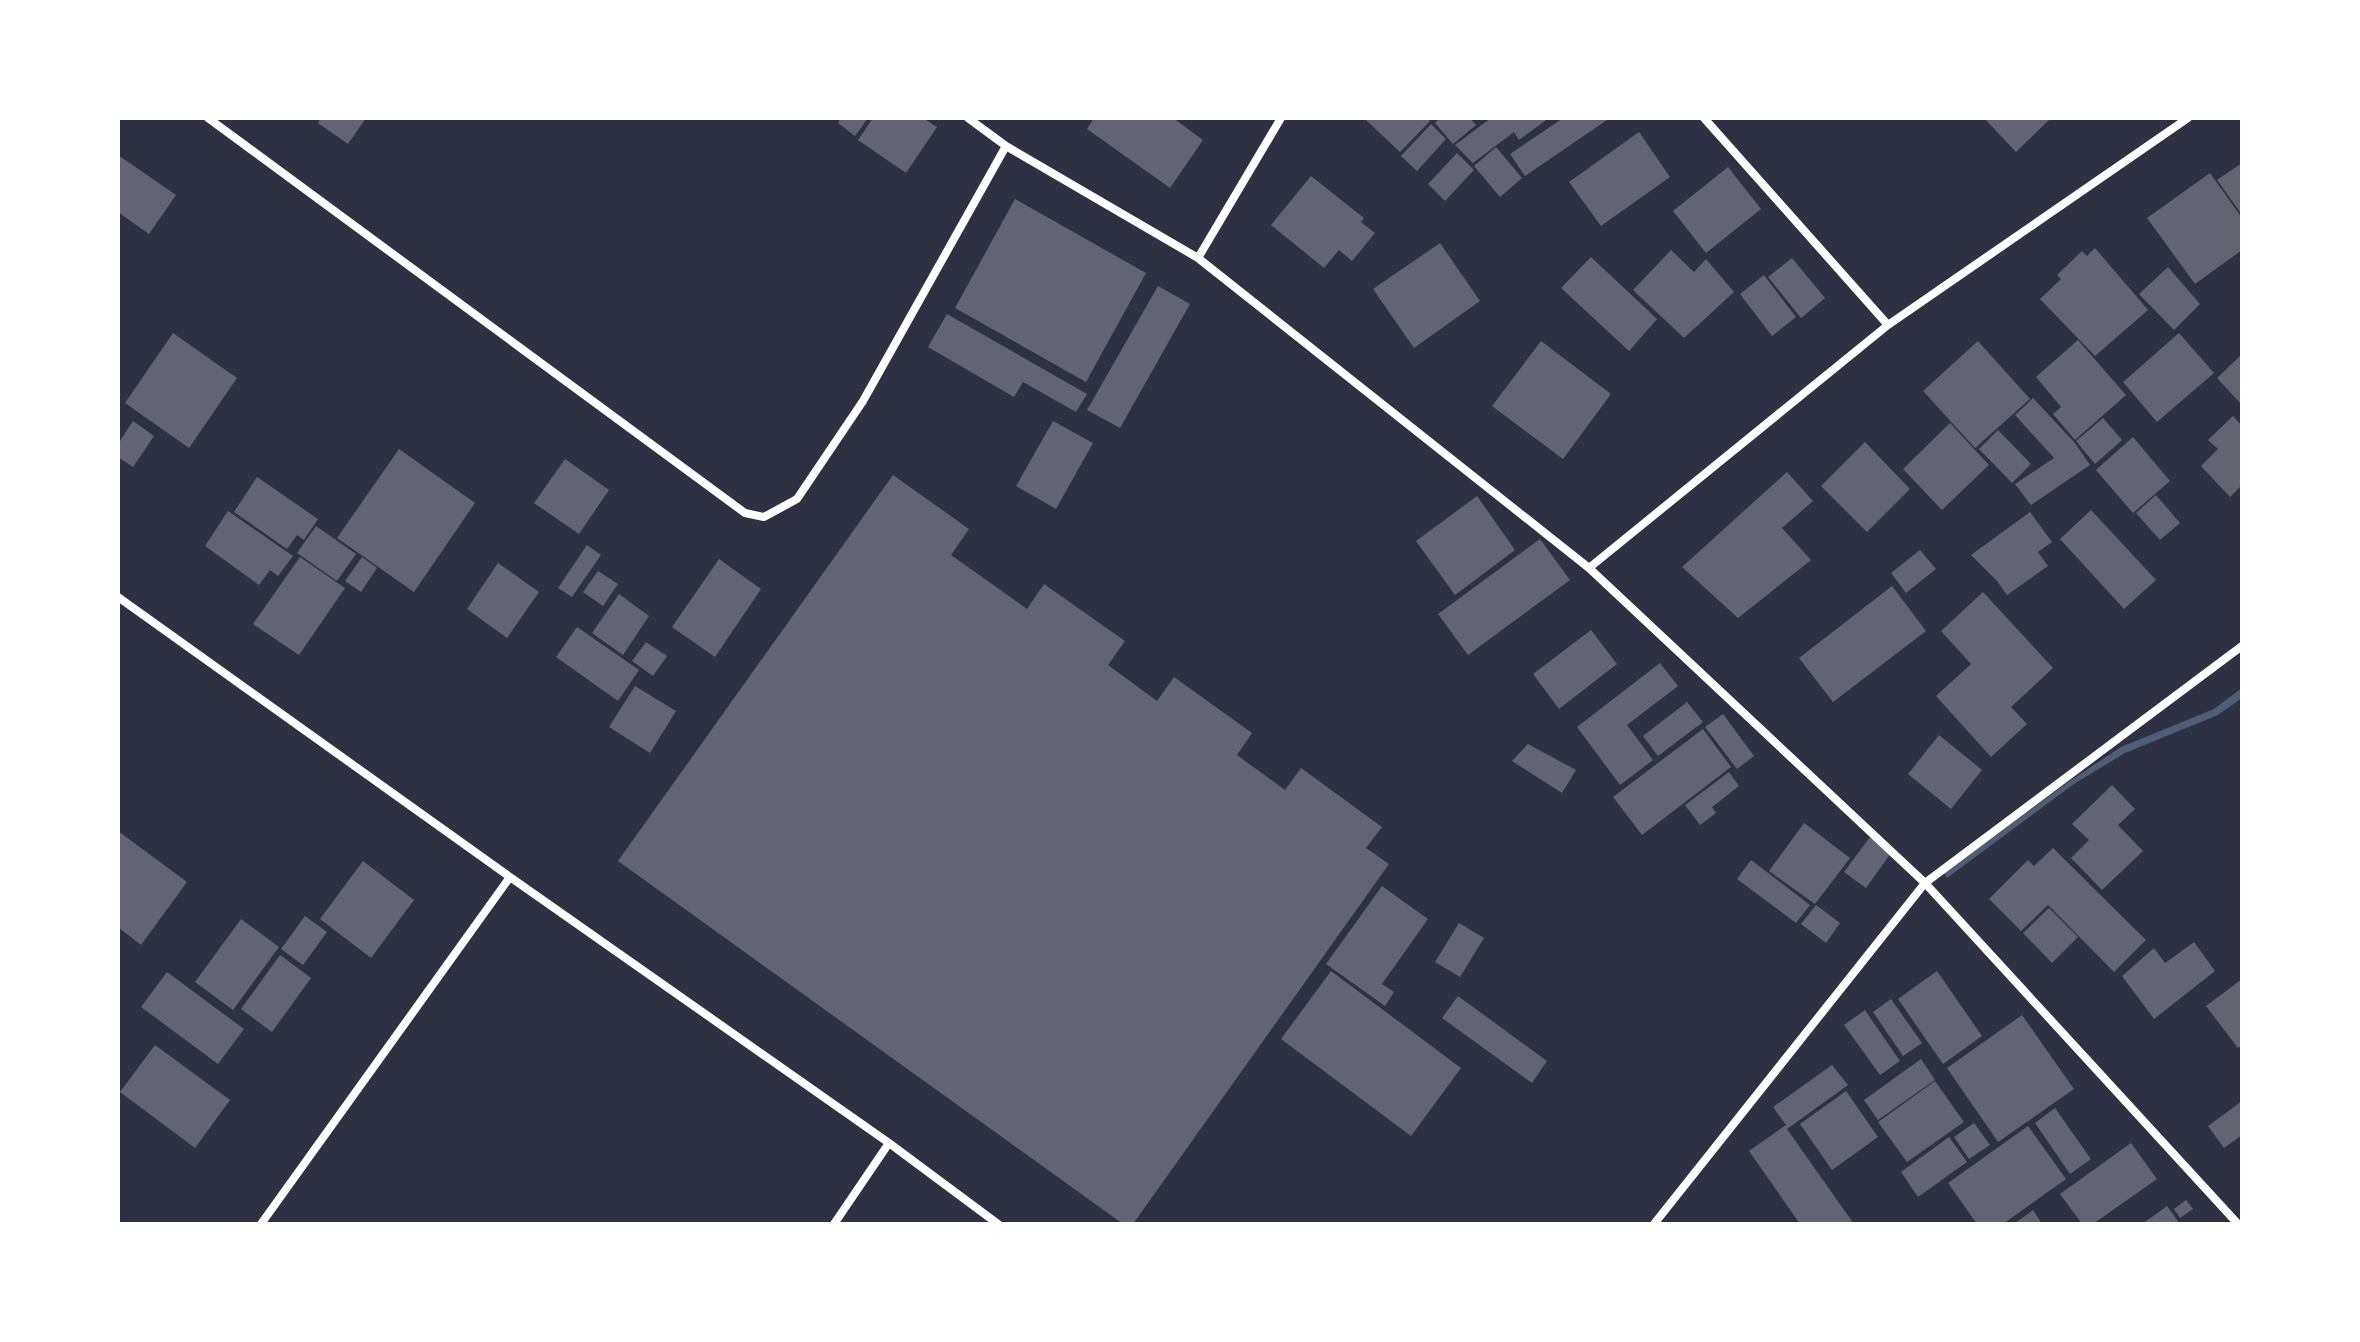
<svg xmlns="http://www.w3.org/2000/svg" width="2360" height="1342" font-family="Lato,sans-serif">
<rect width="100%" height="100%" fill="#2d3142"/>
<!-- water -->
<path fill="#4f5d75" d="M 2242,688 L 2242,698 L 2218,715 L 2125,753 L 2074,784 L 1947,878 L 1944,873 L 2071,780 L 2121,747 L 2214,709 Z"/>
<!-- building -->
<path fill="#626471" d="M 321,118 L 366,118 L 348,144 L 318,123 Z
M 841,118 L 868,118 L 855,136 L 838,123 Z
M 873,118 L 923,118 L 937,127 L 906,173 L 858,140 Z
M 1094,118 L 1173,118 L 1203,140 L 1170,188 L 1087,129 Z
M 1364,118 L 1427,118 L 1430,121 L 1400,152 Z
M 1440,118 L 1470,118 L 1476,125 L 1453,144 L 1435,123 Z
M 1491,118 L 1549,118 L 1519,140 L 1514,132 L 1473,163 L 1455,145 Z
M 1563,118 L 1610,118 L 1525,176 L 1510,154 Z
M 1984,118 L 2051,118 L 2016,152 Z
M 1431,124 L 1446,139 L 1417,171 L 1401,156 Z
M 1639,132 L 1670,177 L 1601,226 L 1569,182 Z
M 1496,147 L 1522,178 L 1500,197 L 1474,166 Z
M 1457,153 L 1474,170 L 1445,201 L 1428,184 Z
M 118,155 L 176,195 L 149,234 L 118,212 Z
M 2242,163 L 2242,215 L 2217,180 Z
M 1728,167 L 1761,209 L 1706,253 L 1673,211 Z
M 2210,173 L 2242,218 L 2242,250 L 2195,284 L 2147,218 Z
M 1311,176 L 1364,218 L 1361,222 L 1375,233 L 1352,261 L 1339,250 L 1324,268 L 1271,225 Z
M 1015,199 L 1146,273 L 1086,382 L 955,308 Z
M 1440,243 L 1480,301 L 1414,348 L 1373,289 Z
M 2095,248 L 2148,310 L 2095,356 L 2040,299 L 2061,279 L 2057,275 L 2082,251 L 2087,256 Z
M 1671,250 L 1694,272 L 1706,259 L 1734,292 L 1684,338 L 1633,290 Z
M 1591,257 L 1657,319 L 1629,351 L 1561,288 Z
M 1792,258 L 1825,298 L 1801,318 L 1768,277 Z
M 2168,267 L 2200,304 L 2174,330 L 2139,294 Z
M 1764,275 L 1796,317 L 1772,336 L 1740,294 Z
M 1158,286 L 1190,304 L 1120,428 L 1087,410 Z
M 947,314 L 1087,394 L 1076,412 L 1023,382 L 1014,397 L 928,347 Z
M 173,333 L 237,378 L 189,448 L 125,403 Z
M 2179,333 L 2214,373 L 2157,422 L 2123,382 Z
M 2078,340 L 2126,395 L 2075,440 L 2053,414 L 2061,407 L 2036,377 Z
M 1541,341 L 1611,394 L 1563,459 L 1492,406 Z
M 1978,341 L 2030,399 L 1975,448 L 1923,391 Z
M 2242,354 L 2242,405 L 2217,378 Z
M 2033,398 L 2075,443 L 2090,465 L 2031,505 L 2015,484 L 2054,458 L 2015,415 Z
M 2233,416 L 2242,426 L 2242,485 L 2230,497 L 2201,466 L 2218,449 L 2208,440 Z
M 2103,418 L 2122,440 L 2095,464 L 2076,441 Z
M 133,421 L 154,436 L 133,467 L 118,457 L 118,444 Z
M 1053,421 L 1093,443 L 1056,509 L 1016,486 Z
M 1950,423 L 1989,465 L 1942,510 L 1903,469 Z
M 1998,430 L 2031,464 L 2012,483 L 1979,449 Z
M 2133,437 L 2170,481 L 2133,513 L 2096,470 Z
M 1865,442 L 1910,489 L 1867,532 L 1821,486 Z
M 399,449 L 475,503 L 414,592 L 337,538 Z
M 565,459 L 609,490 L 579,534 L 534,503 Z
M 1787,472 L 1813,501 L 1782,528 L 1811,560 L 1738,618 L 1682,567 Z
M 893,475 L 969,529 L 951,555 L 1027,609 L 1044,584 L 1125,641 L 1108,665 L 1157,701 L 1174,677 L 1252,733 L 1237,755 L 1285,790 L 1301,768 L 1382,827 L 1366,848 L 1389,864 L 1133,1224 L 1123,1224 L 618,861 Z
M 257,477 L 318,519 L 304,540 L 297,535 L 287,549 L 234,512 Z
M 2156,495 L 2180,523 L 2160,540 L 2136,513 Z
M 1477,496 L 1515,550 L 1455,595 L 1416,541 Z
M 2091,510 L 2156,580 L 2124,609 L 2060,539 Z
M 228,511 L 293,556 L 278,576 L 270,570 L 259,585 L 205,546 Z
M 2030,512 L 2052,542 L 2038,552 L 2048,566 L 2007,595 L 1997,581 L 1971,555 Z
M 316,526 L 356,554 L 337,581 L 297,553 Z
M 1540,539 L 1570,580 L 1468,655 L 1438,614 Z
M 587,545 L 601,555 L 572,597 L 558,588 Z
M 1920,550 L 1936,569 L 1906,593 L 1891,573 Z
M 300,557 L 345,588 L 299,655 L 253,624 Z
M 362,557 L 377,568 L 361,592 L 345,581 Z
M 719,559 L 761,589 L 715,657 L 672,627 Z
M 498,563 L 539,592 L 507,638 L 467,609 Z
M 598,571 L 618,584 L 603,606 L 583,592 Z
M 1892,586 L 1926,631 L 1833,702 L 1799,658 Z
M 1983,592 L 2053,668 L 2011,707 L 2027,724 L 1991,757 L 1936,696 L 1971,664 L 1941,631 Z
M 619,594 L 649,616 L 623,655 L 592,633 Z
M 577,627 L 639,670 L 618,701 L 556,657 Z
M 1591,630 L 1617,664 L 1559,709 L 1533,674 Z
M 646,642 L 667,656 L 653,676 L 632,661 Z
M 1660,663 L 1678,686 L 1627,725 L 1653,760 L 1620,785 L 1577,727 Z
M 635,686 L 676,711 L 650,753 L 609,727 Z
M 1687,702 L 1703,722 L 1658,756 L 1643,736 Z
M 1723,714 L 1754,756 L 1737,769 L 1705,727 Z
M 1703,729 L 1731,767 L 1642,835 L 1613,797 Z
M 1939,735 L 1982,770 L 1951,809 L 1908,774 Z
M 1528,744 L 1576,770 L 1562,793 L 1512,761 Z
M 1729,772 L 1739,786 L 1712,807 L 1716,813 L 1700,825 L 1685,805 Z
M 2112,785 L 2135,809 L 2118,825 L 2143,851 L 2102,890 L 2071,858 L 2089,840 L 2072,824 Z
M 1804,823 L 1850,858 L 1815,904 L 1769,871 Z
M 118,831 L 187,882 L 141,945 L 118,927 Z
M 1870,837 L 1891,853 L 1866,888 L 1844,872 Z
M 2053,848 L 2146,940 L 2114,972 L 2048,905 L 2021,931 L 1989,899 L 2028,860 L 2034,866 Z
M 1751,860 L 1810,905 L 1796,923 L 1737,879 Z
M 363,861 L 414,900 L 371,958 L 320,919 Z
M 1382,886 L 1428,919 L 1382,984 L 1394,992 L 1385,1006 L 1326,964 Z
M 1816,905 L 1840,923 L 1826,943 L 1801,924 Z
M 2049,908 L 2078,937 L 2052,963 L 2023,933 Z
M 305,916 L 327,932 L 303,965 L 281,949 Z
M 241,919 L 279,947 L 233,1010 L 195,982 Z
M 1459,923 L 1484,938 L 1460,977 L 1435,962 Z
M 2194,942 L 2215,971 L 2154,1019 L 2122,976 L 2154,948 L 2165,963 Z
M 280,955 L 311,978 L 272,1032 L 241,1009 Z
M 1331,971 L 1461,1068 L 1411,1136 L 1281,1039 Z
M 1937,971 L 1982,1036 L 1943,1064 L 1898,999 Z
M 167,972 L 244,1029 L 218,1064 L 141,1007 Z
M 2242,979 L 2242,1045 L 2238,1048 L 2206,1006 Z
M 1458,996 L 1547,1061 L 1532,1083 L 1442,1018 Z
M 1891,999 L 1922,1043 L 1903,1056 L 1873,1012 Z
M 1865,1010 L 1900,1061 L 1880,1075 L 1844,1025 Z
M 2022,1015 L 2074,1089 L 1998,1142 L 1947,1068 Z
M 155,1045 L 230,1100 L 195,1148 L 120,1092 Z
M 1921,1059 L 1935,1080 L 1878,1120 L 1864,1100 Z
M 1832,1065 L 1848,1085 L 1787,1129 L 1854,1224 L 1800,1224 L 1749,1151 L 1786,1125 L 1773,1107 Z
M 1935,1081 L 1964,1122 L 1907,1162 L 1878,1122 Z
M 1846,1091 L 1878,1137 L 1832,1170 L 1800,1124 Z
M 2242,1101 L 2242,1135 L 2224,1148 L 2208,1126 Z
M 2055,1108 L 2091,1159 L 2070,1174 L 2035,1123 Z
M 1974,1123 L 1990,1145 L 1969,1159 L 1954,1137 Z
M 2028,1126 L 2066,1179 L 2003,1224 L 1977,1224 L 1948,1183 Z
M 1949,1137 L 1967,1162 L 1918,1197 L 1901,1172 Z
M 2131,1143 L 2157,1179 L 2093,1224 L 2082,1224 L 2060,1194 Z
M 2186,1200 L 2193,1209 L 2180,1218 L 2174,1209 Z
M 2167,1206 L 2180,1224 L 2142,1224 Z
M 2033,1210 L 2042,1224 L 2014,1224 Z"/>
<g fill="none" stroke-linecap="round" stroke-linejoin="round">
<!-- minor -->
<path stroke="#fff" stroke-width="8" d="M 208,118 L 745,513 L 764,517 L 797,499 L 863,401 L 1006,146
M 968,118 L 1006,146 L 1198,258 L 1589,568 L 1925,883 L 2238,1224
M 1704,118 L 1888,325
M 1198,258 L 1281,118
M 1589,568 L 1888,325 L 2188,118
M 118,597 L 510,877 L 889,1143 L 998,1224
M 261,1224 L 510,877
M 834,1224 L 889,1143
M 1654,1224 L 1925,883 L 2242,646"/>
</g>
<!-- border -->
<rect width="2360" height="1342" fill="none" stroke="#ffffff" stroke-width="240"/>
</svg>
